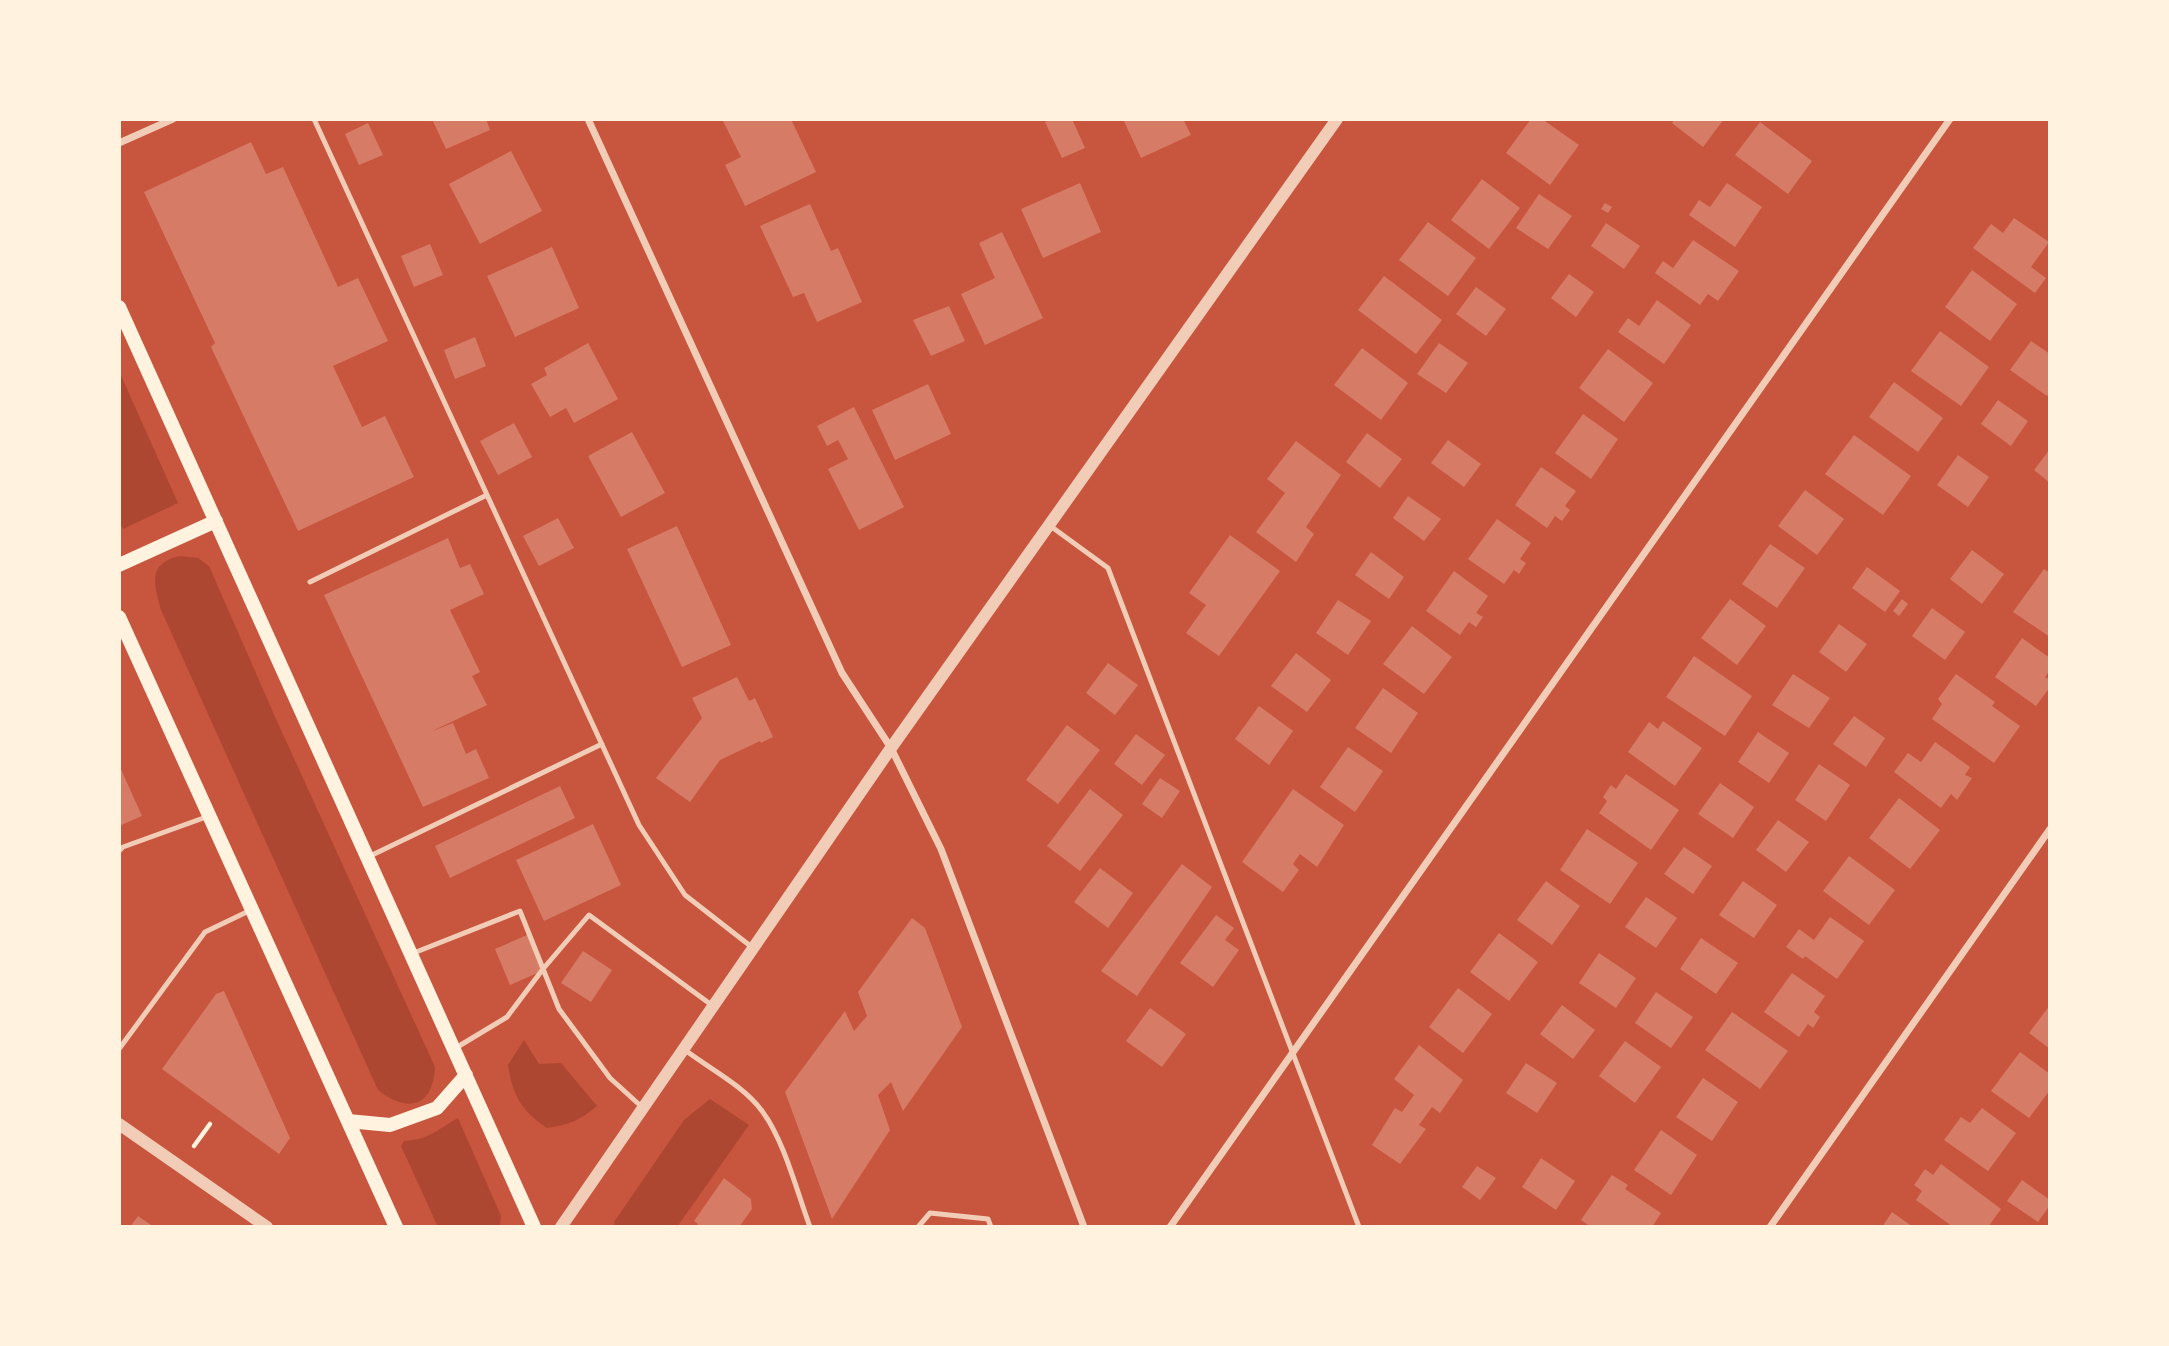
<svg xmlns="http://www.w3.org/2000/svg" width="2169" height="1346" font-family="Lato,sans-serif">
<rect width="100%" height="100%" fill="#c8553d"/>
<!-- green -->
<path fill="#ae4732" d="M 119,371 L 178,503 L 123,529 L 119,521 Z
M 180,556 L 198,558 L 209,566 L 276,719 L 435,1067 C 433,1108 407,1113 378,1090 L 161,610 C 154,584 147,563 180,556 Z
M 524,1040 L 539,1064 L 561,1063 L 597,1106 C 581,1120 568,1125 547,1128 C 521,1110 513,1096 508,1065 Z
M 710,1099 L 749,1125 L 677,1227 L 616,1227 L 614,1222 L 684,1120 Z
M 458,1118 L 501,1216 L 500,1227 L 438,1227 L 401,1146 L 404,1141 C 431,1139 436,1130 458,1118 Z"/>
<!-- building -->
<path fill="#d67c66" d="M 432,119 L 486,119 L 490,130 L 446,149 Z
M 722,119 L 791,119 L 816,172 L 745,206 L 725,165 L 741,157 Z
M 1051,119 L 1072,119 L 1085,148 L 1062,158 L 1045,122 Z
M 1123,119 L 1183,119 L 1191,135 L 1141,158 Z
M 1531,119 L 1542,119 L 1579,145 L 1550,185 L 1506,153 Z
M 1675,119 L 1724,119 L 1703,147 L 1672,123 Z
M 1760,122 L 1812,161 L 1788,194 L 1735,155 Z
M 368,123 L 383,155 L 359,165 L 345,134 Z
M 251,142 L 266,174 L 283,167 L 338,287 L 358,278 L 388,341 L 333,366 L 362,427 L 385,416 L 414,477 L 298,531 L 211,347 L 215,343 L 144,192 Z
M 511,151 L 542,211 L 480,244 L 449,184 Z
M 1482,179 L 1520,208 L 1489,249 L 1451,220 Z
M 1080,183 L 1101,232 L 1043,258 L 1021,209 Z
M 1727,183 L 1762,207 L 1735,247 L 1689,215 L 1699,200 L 1710,207 Z
M 1539,194 L 1572,216 L 1548,249 L 1516,228 Z
M 1605,203 L 1612,207 L 1608,213 L 1601,209 Z
M 810,204 L 831,251 L 838,248 L 862,302 L 817,322 L 804,293 L 793,297 L 760,226 Z
M 2014,218 L 2049,242 L 2031,267 L 2046,278 L 2035,293 L 1973,248 L 1991,224 L 2003,233 Z
M 1428,222 L 1476,258 L 1448,296 L 1399,260 Z
M 1606,223 L 1640,246 L 1624,269 L 1591,246 Z
M 1002,232 L 1043,318 L 985,345 L 961,294 L 995,278 L 979,243 Z
M 1693,240 L 1739,271 L 1718,301 L 1708,294 L 1700,305 L 1655,273 L 1663,261 L 1673,268 Z
M 430,244 L 443,275 L 414,287 L 401,256 Z
M 552,247 L 579,308 L 515,337 L 487,276 Z
M 1972,270 L 2017,304 L 1990,341 L 1945,307 Z
M 1569,274 L 1594,292 L 1576,317 L 1551,298 Z
M 1384,276 L 1442,320 L 1416,354 L 1358,310 Z
M 1476,287 L 1506,309 L 1486,336 L 1456,314 Z
M 1657,300 L 1691,325 L 1664,364 L 1618,332 L 1628,318 L 1639,326 Z
M 949,306 L 965,341 L 931,356 L 913,320 Z
M 1940,331 L 1989,367 L 1961,406 L 1911,371 Z
M 475,337 L 486,366 L 455,379 L 444,350 Z
M 2031,341 L 2050,354 L 2050,392 L 2047,396 L 2010,370 Z
M 588,343 L 618,399 L 574,423 L 566,408 L 550,417 L 531,384 L 547,375 L 544,368 Z
M 1439,343 L 1468,363 L 1446,393 L 1417,374 Z
M 1362,348 L 1408,383 L 1381,420 L 1334,385 Z
M 1608,349 L 1653,383 L 1624,422 L 1579,388 Z
M 1894,382 L 1943,418 L 1918,452 L 1869,417 Z
M 928,384 L 951,434 L 895,460 L 872,410 Z
M 1998,400 L 2028,421 L 2011,446 L 1981,424 Z
M 854,407 L 904,507 L 859,530 L 828,469 L 848,459 L 838,440 L 827,446 L 817,426 Z
M 1583,414 L 1618,439 L 1591,479 L 1555,453 Z
M 514,423 L 532,457 L 498,475 L 480,441 Z
M 632,432 L 665,493 L 621,517 L 588,456 Z
M 1367,433 L 1402,459 L 1380,488 L 1346,462 Z
M 1854,435 L 1911,476 L 1883,515 L 1825,474 Z
M 1448,440 L 1481,464 L 1464,487 L 1431,463 Z
M 1296,441 L 1341,475 L 1306,527 L 1314,534 L 1296,562 L 1256,532 L 1285,493 L 1267,479 Z
M 2050,449 L 2050,483 L 2034,470 Z
M 1958,455 L 1989,477 L 1968,507 L 1937,485 Z
M 1541,467 L 1576,491 L 1565,506 L 1570,510 L 1562,521 L 1555,516 L 1547,528 L 1515,505 Z
M 1805,490 L 1844,519 L 1817,555 L 1778,526 Z
M 1408,496 L 1441,519 L 1424,541 L 1393,518 Z
M 558,518 L 574,548 L 539,566 L 523,536 Z
M 1497,519 L 1531,543 L 1520,559 L 1526,563 L 1519,574 L 1514,570 L 1504,584 L 1468,559 Z
M 677,526 L 731,645 L 682,667 L 627,549 Z
M 1230,535 L 1280,571 L 1219,656 L 1186,633 L 1206,605 L 1189,593 Z
M 448,538 L 460,568 L 470,564 L 484,594 L 450,610 L 480,672 L 472,676 L 487,705 L 430,732 L 453,723 L 466,754 L 476,749 L 489,778 L 423,807 L 324,595 Z
M 1770,544 L 1805,568 L 1777,608 L 1742,584 Z
M 1972,550 L 2004,574 L 1982,604 L 1950,579 Z
M 1371,552 L 1404,577 L 1389,599 L 1355,575 Z
M 1867,567 L 1900,591 L 1885,612 L 1852,588 Z
M 2044,569 L 2050,573 L 2050,637 L 2013,612 Z
M 1454,571 L 1488,596 L 1476,613 L 1483,617 L 1476,627 L 1469,622 L 1460,635 L 1426,611 Z
M 1730,599 L 1766,626 L 1737,665 L 1701,638 Z
M 1902,599 L 1908,604 L 1899,616 L 1893,611 Z
M 1338,600 L 1371,621 L 1348,655 L 1316,633 Z
M 1932,608 L 1965,632 L 1945,660 L 1912,636 Z
M 1839,624 L 1867,644 L 1846,672 L 1819,652 Z
M 1412,626 L 1452,657 L 1424,694 L 1383,664 Z
M 2022,638 L 2050,658 L 2050,670 L 2045,677 L 2050,680 L 2050,687 L 2036,706 L 1995,677 Z
M 1296,653 L 1331,680 L 1307,712 L 1271,686 Z
M 1694,656 L 1752,696 L 1725,736 L 1666,697 Z
M 1108,663 L 1138,685 L 1115,715 L 1086,693 Z
M 1793,674 L 1830,698 L 1809,728 L 1772,705 Z
M 1956,674 L 1995,702 L 1992,706 L 2020,726 L 1994,763 L 1932,719 L 1942,704 L 1938,699 Z
M 737,677 L 749,701 L 755,698 L 773,737 L 761,743 L 760,741 L 720,760 L 690,802 L 656,778 L 702,718 L 692,698 Z
M 1383,688 L 1418,713 L 1391,753 L 1355,728 Z
M 1259,706 L 1293,731 L 1269,765 L 1235,739 Z
M 1854,716 L 1885,738 L 1866,767 L 1833,744 Z
M 1663,721 L 1702,748 L 1675,786 L 1628,752 L 1649,722 L 1658,729 Z
M 1067,725 L 1100,750 L 1058,804 L 1026,780 Z
M 1758,732 L 1789,753 L 1769,783 L 1738,762 Z
M 1136,734 L 1165,755 L 1142,785 L 1114,764 Z
M 1935,742 L 1970,767 L 1965,775 L 1972,778 L 1957,800 L 1951,794 L 1941,808 L 1894,772 L 1908,753 L 1921,762 Z
M 1348,747 L 1383,771 L 1355,812 L 1320,787 Z
M 1819,764 L 1850,785 L 1826,821 L 1795,800 Z
M 119,765 L 142,816 L 119,826 Z
M 1626,774 L 1679,810 L 1651,850 L 1599,813 L 1607,801 L 1603,797 L 1611,785 L 1616,789 Z
M 1160,778 L 1180,791 L 1162,818 L 1142,804 Z
M 1720,783 L 1754,807 L 1733,838 L 1698,814 Z
M 560,786 L 575,818 L 450,878 L 435,846 Z
M 1090,789 L 1123,815 L 1080,871 L 1047,846 Z
M 1293,789 L 1344,825 L 1317,867 L 1300,854 L 1293,864 L 1299,870 L 1283,892 L 1242,862 Z
M 1899,798 L 1940,830 L 1910,869 L 1869,838 Z
M 1778,820 L 1809,842 L 1786,872 L 1756,850 Z
M 593,824 L 621,885 L 544,921 L 516,860 Z
M 1587,829 L 1638,863 L 1610,904 L 1560,870 Z
M 1684,847 L 1712,866 L 1693,894 L 1664,874 Z
M 1849,856 L 1895,890 L 1869,925 L 1823,891 Z
M 1182,864 L 1212,887 L 1137,996 L 1101,971 Z
M 1100,868 L 1133,893 L 1108,928 L 1074,902 Z
M 1546,881 L 1580,906 L 1552,945 L 1517,920 Z
M 1743,881 L 1777,905 L 1754,938 L 1719,915 Z
M 1646,897 L 1677,918 L 1656,948 L 1625,927 Z
M 1216,915 L 1234,928 L 1225,940 L 1239,950 L 1213,987 L 1180,963 Z
M 1830,917 L 1864,941 L 1837,979 L 1805,956 L 1803,959 L 1786,947 L 1799,929 L 1814,940 Z
M 912,918 L 925,928 L 962,1027 L 903,1111 L 891,1082 L 878,1095 L 890,1130 L 832,1219 L 785,1092 L 845,1011 L 854,1031 L 867,1016 L 858,992 Z
M 1499,933 L 1538,962 L 1509,1001 L 1470,972 Z
M 527,935 L 542,971 L 510,985 L 495,949 Z
M 1701,938 L 1738,963 L 1716,994 L 1680,969 Z
M 583,951 L 612,970 L 591,1002 L 561,983 Z
M 1599,953 L 1636,978 L 1616,1008 L 1579,983 Z
M 1792,973 L 1825,996 L 1814,1012 L 1820,1017 L 1813,1028 L 1808,1024 L 1799,1037 L 1764,1012 Z
M 1458,988 L 1492,1014 L 1463,1053 L 1429,1027 Z
M 224,991 L 290,1138 L 279,1154 L 162,1069 L 216,994 Z
M 1656,992 L 1693,1017 L 1671,1048 L 1635,1023 Z
M 1562,1005 L 1595,1030 L 1573,1059 L 1540,1034 Z
M 2050,1005 L 2050,1049 L 2029,1033 Z
M 1150,1008 L 1186,1034 L 1162,1067 L 1126,1041 Z
M 1732,1012 L 1788,1051 L 1760,1089 L 1705,1050 Z
M 1625,1041 L 1661,1067 L 1635,1103 L 1599,1076 Z
M 1419,1045 L 1463,1080 L 1440,1113 L 1432,1107 L 1419,1125 L 1426,1129 L 1400,1164 L 1372,1145 L 1395,1108 L 1402,1112 L 1414,1095 L 1394,1079 Z
M 2020,1052 L 2050,1074 L 2050,1090 L 2029,1118 L 1991,1091 Z
M 1526,1063 L 1557,1083 L 1537,1113 L 1506,1093 Z
M 1703,1078 L 1738,1102 L 1712,1141 L 1676,1117 Z
M 1982,1108 L 2016,1133 L 1988,1171 L 1944,1140 L 1961,1117 L 1970,1123 Z
M 1661,1130 L 1697,1155 L 1671,1195 L 1634,1170 Z
M 1541,1158 L 1575,1181 L 1556,1210 L 1522,1187 Z
M 1941,1164 L 2001,1209 L 1988,1227 L 1953,1227 L 1916,1200 L 1922,1191 L 1914,1185 L 1925,1169 L 1933,1175 Z
M 1477,1166 L 1496,1178 L 1480,1200 L 1462,1187 Z
M 1612,1175 L 1628,1185 L 1625,1189 L 1661,1213 L 1652,1227 L 1591,1227 L 1581,1220 Z
M 724,1178 L 751,1199 L 752,1209 L 739,1227 L 696,1227 L 698,1224 L 694,1221 Z
M 2022,1180 L 2050,1200 L 2050,1205 L 2038,1222 L 2007,1201 Z
M 1892,1212 L 1913,1227 L 1882,1227 Z
M 138,1216 L 154,1227 L 130,1227 Z"/>
<g fill="none" stroke-linecap="round" stroke-linejoin="round">
<!-- path -->
<path stroke="#fff3e0" stroke-width="4.5" d="M 194,1146 L 210,1124"/>
<!-- service -->
<path stroke="#f1ccb7" stroke-width="5" d="M 314,119 L 639,825 L 685,895 L 753,948
M 1049,525 L 1108,568 L 1359,1227
M 310,582 L 487,495
M 119,851 L 123,847 L 209,816
M 368,857 L 602,744
M 411,954 L 520,911 L 559,1009 L 610,1078 L 643,1108
M 119,1049 L 205,932 L 251,910
M 454,1049 L 507,1017 L 543,969 L 589,915 L 713,1006
M 685,1050 C 710,1069 744,1086 762,1111 C 784,1140 797,1192 810,1227
M 918,1227 L 930,1213 L 988,1219 L 991,1227"/>
<!-- minor -->
<path stroke="#f1ccb7" stroke-width="7" d="M 588,119 L 842,673 L 891,748 L 941,849 L 1084,1227
M 119,143 L 173,119
M 1170,1227 L 1950,119
M 1770,1227 L 2050,829"/>
<!-- tertiary -->
<path stroke="#f1ccb7" stroke-width="12" d="M 119,1124 L 267,1227
M 561,1227 L 891,748 L 1337,119"/>
<!-- secondary -->
<path stroke="#fff3e0" stroke-width="14" d="M 119,307 L 534,1227
M 119,565 L 216,521
M 119,617 L 396,1227
M 348,1121 L 390,1125 L 437,1108 L 466,1075"/>
</g>
<!-- border -->
<rect width="2169" height="1346" fill="none" stroke="#fff3e0" stroke-width="242"/>
</svg>
